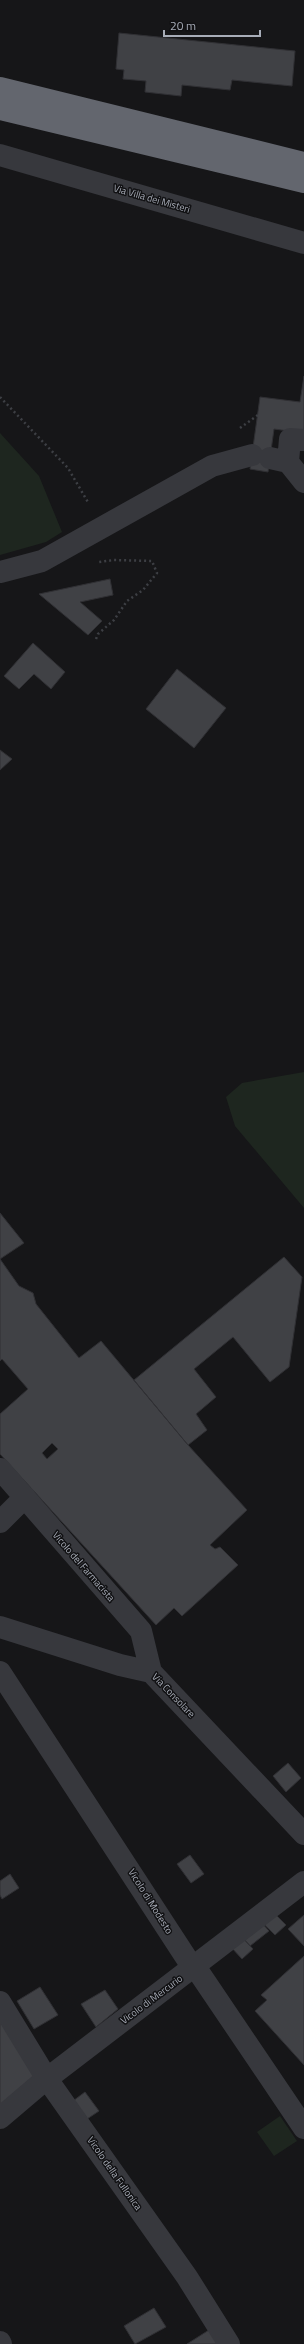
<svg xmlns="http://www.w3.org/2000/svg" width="304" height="2344" font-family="'Titillium Web',sans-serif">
<rect width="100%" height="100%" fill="#161618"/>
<!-- green -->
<path fill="#1e261f" d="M 0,433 L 39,476 L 62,532 L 46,542 L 0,555 Z
M 304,1072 L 304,1208 L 235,1126 L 226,1097 L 242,1083 Z
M 280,2116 L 297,2141 L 274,2156 L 257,2132 Z"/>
<!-- building -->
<path fill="#404145" stroke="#303034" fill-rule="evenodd" d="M 119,33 L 295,51 L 292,86 L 232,80 L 230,90 L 182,85 L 181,96 L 145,92 L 146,81 L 123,79 L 124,70 L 116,69 Z
M 304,376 L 304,433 L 274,429 L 268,472 L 250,469 L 260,397 L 300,402 Z
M 110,579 L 113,595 L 80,602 L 102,621 L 88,635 L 39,594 Z
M 33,643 L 65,672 L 51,689 L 34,674 L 19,689 L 4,676 Z
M 177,669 L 226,708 L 194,748 L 146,709 Z
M 0,750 L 12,759 L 0,770 Z
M 0,1213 L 24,1243 L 0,1259 L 19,1286 L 33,1293 L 36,1304 L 79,1358 L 101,1341 L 188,1445 L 247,1510 L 210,1545 L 215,1549 L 220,1547 L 238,1565 L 182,1616 L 174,1608 L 156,1625 L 0,1454 L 0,1414 L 28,1389 L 2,1359 L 0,1361 ZM 52,1443 L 58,1449 L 47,1459 L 42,1453 Z
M 284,1257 L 302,1277 L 289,1367 L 270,1382 L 233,1337 L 194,1369 L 216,1397 L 196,1414 L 207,1430 L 188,1445 L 134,1380 Z
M 288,1763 L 301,1778 L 286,1792 L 273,1776 Z
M 190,1855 L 204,1874 L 191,1883 L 177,1864 Z
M 10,1874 L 19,1888 L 2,1899 L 0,1895 L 0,1881 Z
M 275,1914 L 286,1925 L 275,1935 L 263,1923 Z
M 304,1915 L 304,1946 L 288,1929 Z
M 262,1923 L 269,1931 L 250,1946 L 243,1938 Z
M 243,1938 L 253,1949 L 242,1959 L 231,1947 Z
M 304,1956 L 304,2065 L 255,2011 L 267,2000 L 261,1995 Z
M 40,1987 L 58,2015 L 34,2029 L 17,2001 Z
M 105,1990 L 118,2009 L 96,2027 L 81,2004 Z
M 0,2021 L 38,2077 L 0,2108 Z
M 85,2092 L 99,2111 L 87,2119 L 73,2101 Z
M 154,2308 L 166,2327 L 135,2344 L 124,2326 Z
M 209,2330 L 218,2344 L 187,2344 Z"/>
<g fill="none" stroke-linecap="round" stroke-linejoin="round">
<!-- path -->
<path stroke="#3d3f44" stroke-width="2.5" stroke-dasharray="2 3" stroke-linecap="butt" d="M 0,397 L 68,468 L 89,504
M 240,428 L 258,415
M 96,639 L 98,634 L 114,620 L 127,601 L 143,590 L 157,573 L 152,561 L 114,560 L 99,562"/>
<!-- minor -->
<path stroke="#37383d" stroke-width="22" d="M 0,155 L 304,243
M 304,440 L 290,439 L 288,462 L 304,482
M 270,458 L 288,462
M 0,572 L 42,561 L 212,466 L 252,455
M 0,1469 L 141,1631 L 151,1672
M 0,1522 L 25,1497
M 0,1627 L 120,1665 L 151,1672 L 304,1834
M 0,1672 L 187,1959 L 200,1974 L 304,2128
M 0,2002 L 47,2079 L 187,2277 L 229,2344
M 0,2118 L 40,2084 L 304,1882
M 0,2342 L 1,2344"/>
<!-- highway -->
<path stroke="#63666e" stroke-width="22" d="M 0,88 L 304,163
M 0,109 L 304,182"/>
</g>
<g text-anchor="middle" stroke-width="3" stroke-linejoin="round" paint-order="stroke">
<!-- street labels -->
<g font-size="10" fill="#a8adb8" stroke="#111113">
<text transform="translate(152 198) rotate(16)" y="4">Via Villa dei Misteri</text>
<text transform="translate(84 1566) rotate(49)" y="4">Vicolo del Farmacista</text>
<text transform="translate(174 1695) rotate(46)" y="4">Via Consolare</text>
<text transform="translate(151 1901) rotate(58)" y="4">Vicolo di Modesto</text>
<text transform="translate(151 1999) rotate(-37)" y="4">Vicolo di Mercurio</text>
<text transform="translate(115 2173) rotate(55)" y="4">Vicolo della Fullonica</text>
</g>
</g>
<!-- scale -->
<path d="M164 30v6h96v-6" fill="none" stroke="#a8adb8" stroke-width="2"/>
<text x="170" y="30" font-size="12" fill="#a8adb8" stroke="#111113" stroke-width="3" paint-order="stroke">20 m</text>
</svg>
